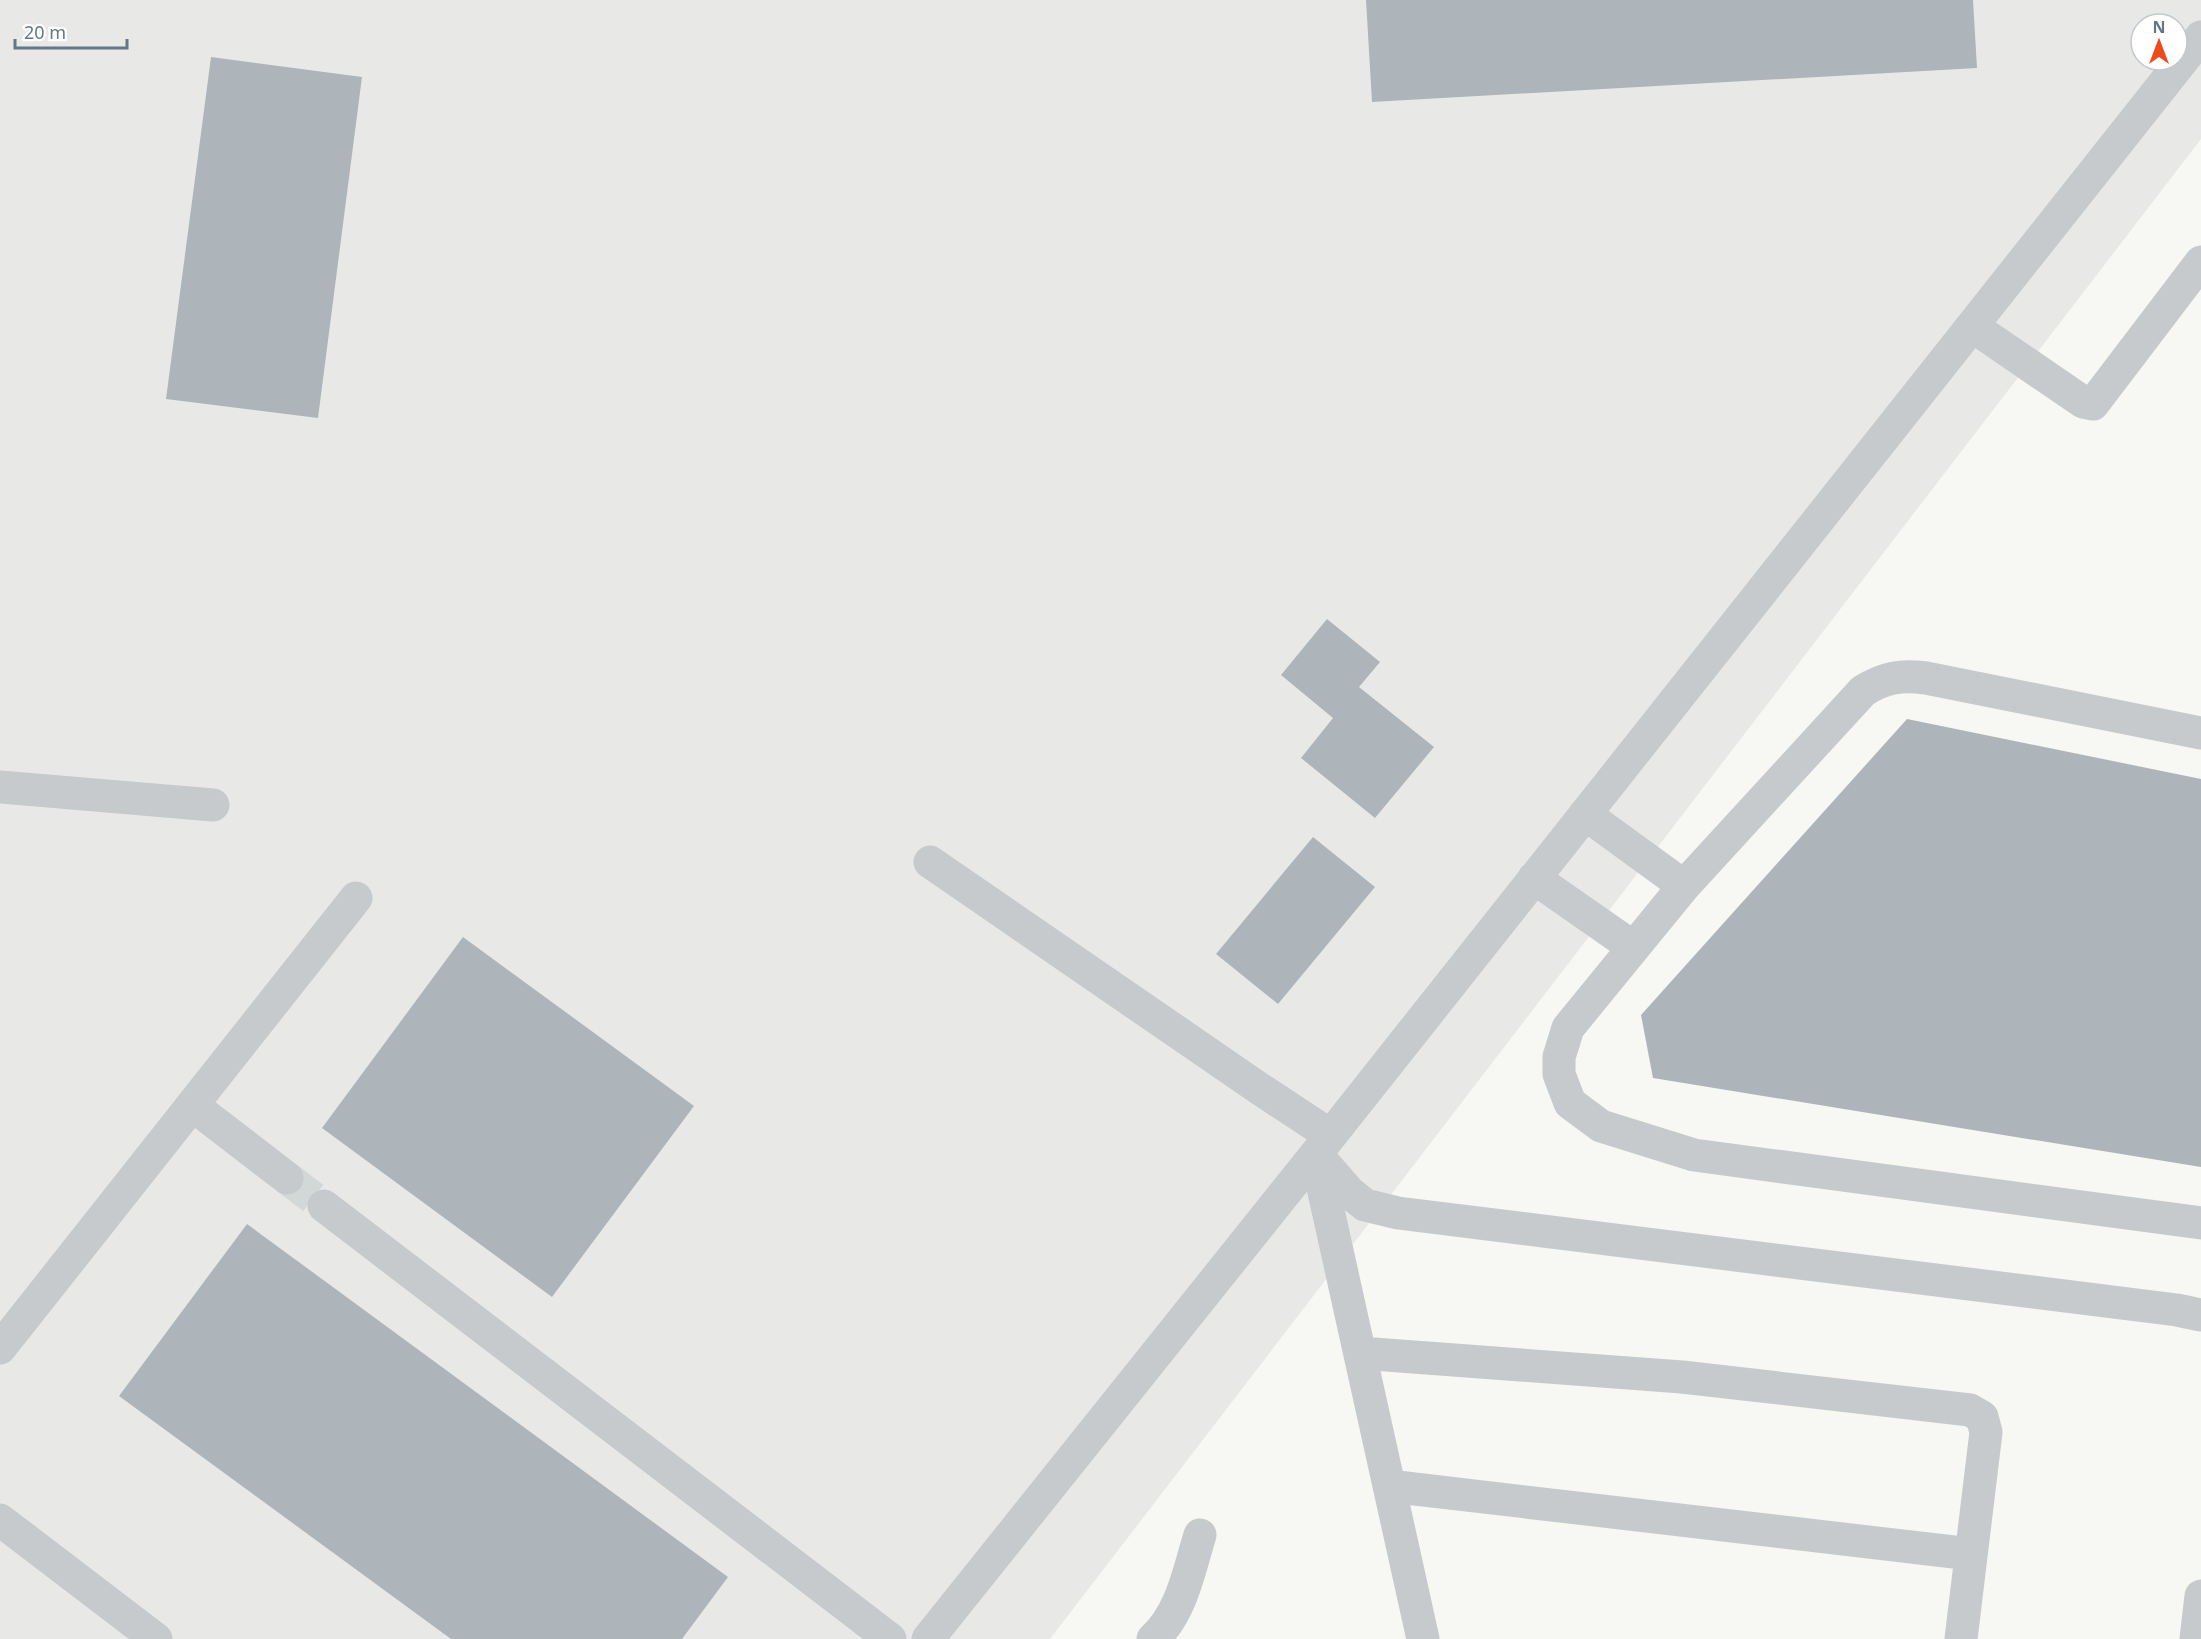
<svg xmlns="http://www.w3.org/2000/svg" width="2201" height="1639" font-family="'Noto Sans',sans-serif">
<rect width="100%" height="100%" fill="#f7f7f3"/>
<!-- built -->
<path fill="#e8e9e7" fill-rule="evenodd" d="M 0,0 L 2201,0 L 2201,139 L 1050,1639 L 0,1639 ZM 2141,24 L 2177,24 L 2177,60 L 2141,60 Z"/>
<!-- building -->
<path fill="#adb5bb" d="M 1366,0 L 1973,0 L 1977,68 L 1372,102 Z
M 211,57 L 362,77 L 318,418 L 166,399 Z
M 1327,619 L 1380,662 L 1359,687 L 1434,747 L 1375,818 L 1301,758 L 1333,718 L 1281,675 Z
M 1907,719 L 2201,779 L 2201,1167 L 1653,1078 L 1641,1015 Z
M 1313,837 L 1375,887 L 1278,1004 L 1216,954 Z
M 463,937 L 694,1106 L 552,1297 L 322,1128 Z
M 247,1224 L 728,1577 L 682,1639 L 451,1639 L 119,1396 Z"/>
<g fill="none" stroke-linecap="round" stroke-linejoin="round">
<!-- minor-tunnel -->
<path stroke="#d2d7d8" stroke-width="33" stroke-dasharray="33 16" stroke-linecap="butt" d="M 287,1178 L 324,1206"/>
<!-- minor -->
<path stroke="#c6cacd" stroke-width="33" d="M 1972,326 L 2083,402 L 2093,404 L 2201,262
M 2201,733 L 1926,678 C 1901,675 1885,677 1863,691 L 1684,886 L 1568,1028 L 1559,1057 L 1559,1074 L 1570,1103 L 1601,1126 L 1694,1155 L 2201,1223
M 0,787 L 213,805
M 1585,814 L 1684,886
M 930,862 L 1260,1089 L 1330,1135
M 1534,878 L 1633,947
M 192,1105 L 287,1178
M 1316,1154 L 1350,1193 L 1365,1205 L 1398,1213 L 2177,1310 L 2201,1315
M 1316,1156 L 1423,1639
M 324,1206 L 890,1639
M 0,1348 L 356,898
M 1360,1353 L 1682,1377 L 1970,1410 L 1982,1417 L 1986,1432 L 1961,1639
M 1389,1486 L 1971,1554
M 0,1520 L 156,1639
M 928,1639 L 1316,1154 L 2201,37
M 1153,1639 C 1182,1613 1189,1570 1200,1535
M 2196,1639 L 2201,1596"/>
</g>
<!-- north arrow -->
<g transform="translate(2159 42)"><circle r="28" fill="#ffffff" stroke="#c1c9cf" stroke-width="1.5"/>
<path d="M0-4.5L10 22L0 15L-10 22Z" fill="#ef4a1b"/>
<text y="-9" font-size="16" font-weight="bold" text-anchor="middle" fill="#647787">N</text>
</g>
<!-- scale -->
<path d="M15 39v9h112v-9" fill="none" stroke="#647787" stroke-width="3"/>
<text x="24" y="39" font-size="18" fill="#647787" stroke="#ffffff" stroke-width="4.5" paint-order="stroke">20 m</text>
</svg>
